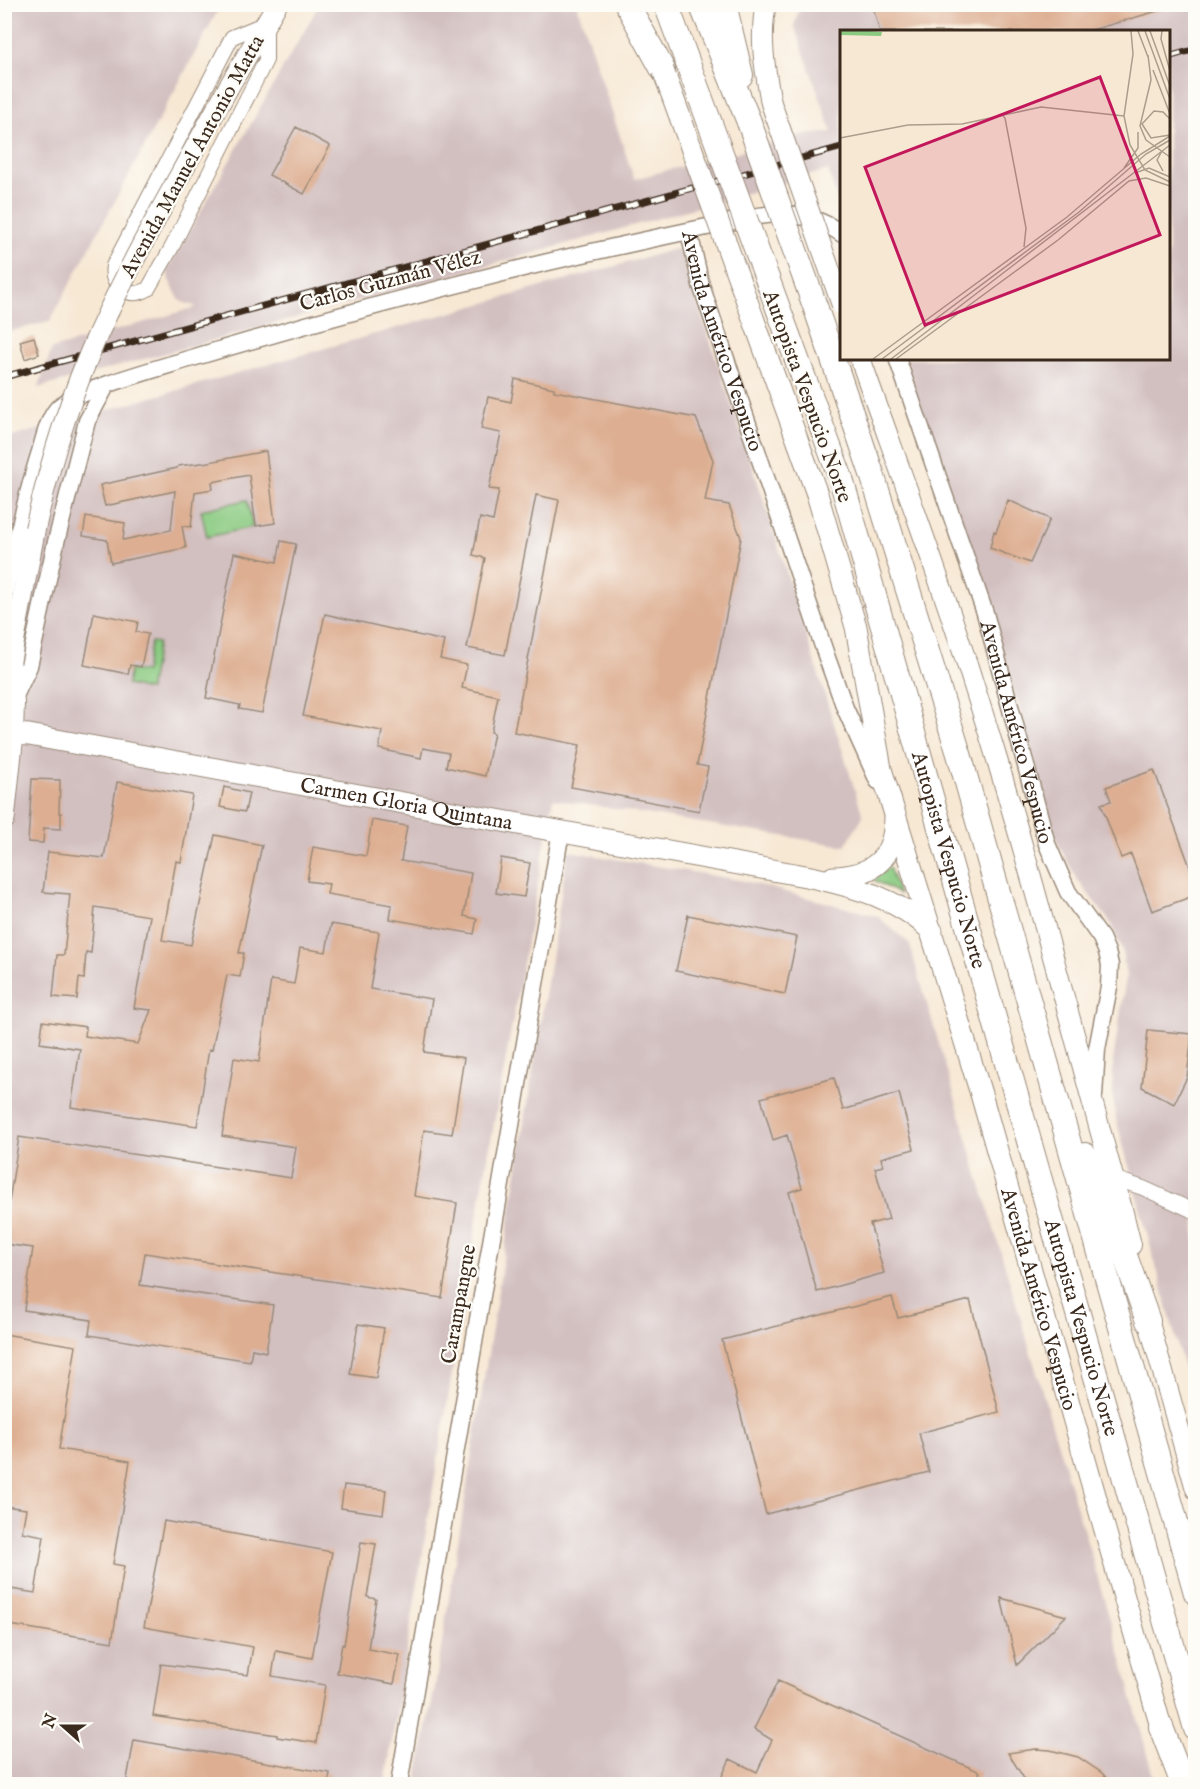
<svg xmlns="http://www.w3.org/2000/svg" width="1200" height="1789" font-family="'IM FELL English',serif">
<rect width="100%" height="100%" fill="#fdfcf7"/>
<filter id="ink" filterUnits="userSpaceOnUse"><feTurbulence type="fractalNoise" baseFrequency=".0167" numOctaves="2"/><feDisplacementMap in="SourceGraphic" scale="12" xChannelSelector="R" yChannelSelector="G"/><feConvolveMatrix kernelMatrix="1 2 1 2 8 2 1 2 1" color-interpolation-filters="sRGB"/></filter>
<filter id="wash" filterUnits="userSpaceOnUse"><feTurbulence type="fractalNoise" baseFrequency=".008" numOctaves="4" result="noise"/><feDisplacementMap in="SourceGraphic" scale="24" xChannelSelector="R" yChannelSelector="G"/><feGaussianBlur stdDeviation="1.35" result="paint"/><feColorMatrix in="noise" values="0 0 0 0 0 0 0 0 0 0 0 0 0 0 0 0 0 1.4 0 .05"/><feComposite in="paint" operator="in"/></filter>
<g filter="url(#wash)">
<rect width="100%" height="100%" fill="#f7e8d4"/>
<!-- industrial -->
<path fill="#d2bfc0" d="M 5,4 L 221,5 L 50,321 L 5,333 Z
M 319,5 L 577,5 L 634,179 L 803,135 L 832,132 L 794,25 L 801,5 L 1195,5 L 1195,1409 L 1116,1119 L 1113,1098 L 1113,1061 L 1126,977 L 1122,950 L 1110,922 L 1077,879 L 1058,844 L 1018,703 L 902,359 L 1168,358 L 1168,32 L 842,32 L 841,212 L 828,170 L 610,232 L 38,388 L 52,349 L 197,307 L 180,301 L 169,280 L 167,270 Z
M 679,248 L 764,501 L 863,816 L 845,846 L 553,799 L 480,1201 L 385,1784 L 5,1784 L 5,439 Z
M 568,851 L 744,881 L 877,916 L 909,943 L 1123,1663 L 1155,1784 L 416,1784 L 435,1687 Z"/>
<!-- green -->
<path fill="#8aca81" stroke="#627a50" stroke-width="1.5" d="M 247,500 L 253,527 L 207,537 L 201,510 Z
M 151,642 L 158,643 L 149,690 L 127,685 L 130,670 L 145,672 Z
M 889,867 L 899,894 L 874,880 Z"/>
<g id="blocks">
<!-- building -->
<path fill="#ddae91" d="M 872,4 L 1168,4 L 1168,8 L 1085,32 L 880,32 Z
M 296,127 L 330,146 L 304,194 L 269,175 Z
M 34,337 L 39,354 L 25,359 L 20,341 Z
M 515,379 L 554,388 L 554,391 L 696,418 L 713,460 L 705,501 L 729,505 L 741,538 L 697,765 L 708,767 L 699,811 L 571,787 L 580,745 L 514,732 L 559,500 L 536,495 L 505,655 L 467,648 L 485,558 L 473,555 L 480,518 L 493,521 L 499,490 L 489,489 L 501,433 L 481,429 L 488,397 L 511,402 Z
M 266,451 L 275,523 L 256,526 L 249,475 L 212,482 L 213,489 L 195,492 L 191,527 L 182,526 L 186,548 L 111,563 L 107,540 L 83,536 L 86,517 L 125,523 L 123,540 L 171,530 L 175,491 L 105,506 L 100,485 L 177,468 L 178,466 L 209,462 Z
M 1008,500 L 1050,519 L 1030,563 L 990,548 L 994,531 L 996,532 Z
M 281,541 L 296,544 L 262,713 L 239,709 L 240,705 L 206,698 L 234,553 L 277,562 Z
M 94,613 L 138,622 L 136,632 L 148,634 L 141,667 L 130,665 L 128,674 L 84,665 Z
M 325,614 L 444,641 L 440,659 L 467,665 L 462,688 L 498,696 L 491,732 L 494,733 L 485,776 L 446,767 L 449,753 L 423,748 L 421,758 L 379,749 L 382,731 L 303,716 Z
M 1154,770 L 1196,883 L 1196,895 L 1152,911 L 1131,854 L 1121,858 L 1101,804 L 1111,801 L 1106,787 Z
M 32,779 L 60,780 L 59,813 L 61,813 L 61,829 L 44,828 L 43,843 L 28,842 Z
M 117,782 L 192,795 L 181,862 L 176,861 L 162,940 L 191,945 L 215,835 L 262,845 L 239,953 L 244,953 L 240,977 L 227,975 L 212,1050 L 209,1049 L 197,1126 L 71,1107 L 80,1049 L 40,1043 L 43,1021 L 86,1027 L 85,1036 L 138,1044 L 151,1010 L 134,1008 L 150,916 L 95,907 L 91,953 L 86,952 L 84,979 L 79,978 L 77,999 L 53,997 L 57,955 L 64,955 L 70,894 L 43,892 L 48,852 L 104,858 Z
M 224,787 L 249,793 L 245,812 L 220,807 Z
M 372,820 L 407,826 L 401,861 L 471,873 L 464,916 L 477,919 L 474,934 L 390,919 L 392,905 L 327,894 L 329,884 L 307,881 L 313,847 L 366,856 Z
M 501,858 L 530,863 L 524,897 L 496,893 Z
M 688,915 L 797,937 L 785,994 L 676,971 Z
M 331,924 L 379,932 L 370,989 L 432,999 L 424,1052 L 464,1058 L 452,1134 L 424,1130 L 414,1196 L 457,1203 L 442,1298 L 145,1253 L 140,1285 L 273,1305 L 266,1352 L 252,1349 L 250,1361 L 89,1335 L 91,1320 L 24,1310 L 33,1248 L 4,1244 L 4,1214 L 7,1215 L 19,1137 L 291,1178 L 296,1147 L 222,1136 L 234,1058 L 259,1062 L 271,980 L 294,984 L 300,948 L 326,952 Z
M 1148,1030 L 1192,1034 L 1187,1077 L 1174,1104 L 1142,1087 Z
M 834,1078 L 843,1110 L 899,1093 L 914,1149 L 881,1158 L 883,1166 L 875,1168 L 889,1219 L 870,1224 L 884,1273 L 817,1292 L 789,1192 L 802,1188 L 787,1135 L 773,1140 L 761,1098 Z
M 892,1297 L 898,1318 L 970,1300 L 999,1412 L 919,1433 L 929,1472 L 766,1514 L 722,1340 Z
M 358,1324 L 384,1328 L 376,1378 L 350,1374 Z
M 4,1334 L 76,1346 L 59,1449 L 130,1461 L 113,1564 L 124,1566 L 112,1642 L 4,1624 L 4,1588 L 35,1593 L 44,1536 L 22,1532 L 26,1509 L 4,1506 Z
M 344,1485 L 386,1490 L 383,1514 L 341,1508 Z
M 164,1521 L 332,1552 L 312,1658 L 276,1651 L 272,1676 L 325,1685 L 316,1743 L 277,1737 L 277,1735 L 153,1716 L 161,1664 L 248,1675 L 253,1647 L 144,1627 Z
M 361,1542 L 376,1544 L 367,1597 L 376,1599 L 368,1649 L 400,1655 L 394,1684 L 337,1673 L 342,1644 L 344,1645 Z
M 1001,1598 L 1066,1616 L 1017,1665 Z
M 778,1681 L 980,1772 L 974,1785 L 718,1785 L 730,1759 L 757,1772 L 772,1740 L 754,1729 Z
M 134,1740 L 330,1773 L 328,1785 L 126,1785 Z
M 1036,1749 L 1050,1750 L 1078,1757 L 1102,1773 L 1112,1785 L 1028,1785 L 1008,1753 Z"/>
</g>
</g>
<g filter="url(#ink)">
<use href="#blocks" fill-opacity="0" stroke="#998979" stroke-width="1.5"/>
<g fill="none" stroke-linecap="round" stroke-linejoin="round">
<defs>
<path id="minor" d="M 266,23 L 266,60 L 172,247 L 148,289 C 130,300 109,288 113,266 L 232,37 Z
M 1113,1178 L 1143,1188 L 1196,1212"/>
<g id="tertiary">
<path id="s1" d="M 689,232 L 701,285 L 827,658 L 845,708 L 878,781"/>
<path id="s2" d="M 897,358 L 985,613 L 1047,844 L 1068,892 L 1101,938 L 1107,952 L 1110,965 L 1109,987 L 1097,1049 L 1094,1096"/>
<path d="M 4,596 C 15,547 25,499 40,452 C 44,438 48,420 57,409 C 69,393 159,368 182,361 C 295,327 409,296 523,268 C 601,249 680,233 758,216 C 788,211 817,216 842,234"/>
<path d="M 14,698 L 29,666 L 56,542 L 87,421 L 106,386"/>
<path d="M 399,1784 L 561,831"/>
</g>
<path id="secondary" d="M 228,88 L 277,4
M 860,358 C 899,468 940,577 975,689 C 1030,860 1073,1036 1122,1209 L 1131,1245
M 11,666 L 14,703 L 13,734
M 4,680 L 10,663 L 35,529
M 1145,1309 L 1196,1489"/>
<g id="primary">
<path id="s3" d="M 817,494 L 856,627 L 881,769 L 981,1094 L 1161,1727"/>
<path id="s4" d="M 4,741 L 13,734 L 29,735 L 811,877 C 856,887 897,898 932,931"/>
<path d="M 4,819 L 13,734"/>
<path d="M 833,877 C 872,876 894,859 895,818"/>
</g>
<g id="motorway">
<path d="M 627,4 L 663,70"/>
<path d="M 701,4 L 749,122"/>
<path d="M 724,4 L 741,75"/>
<path d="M 816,309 L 872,474 L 959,754 L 1196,1593"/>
<path id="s5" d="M 841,479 L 1196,1729"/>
<path d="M 1085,1155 L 1116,1230 L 1148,1321"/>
<path d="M 1161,1727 L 1183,1784"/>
</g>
</defs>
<!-- minor casing -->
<use href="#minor" stroke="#998979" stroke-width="16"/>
<!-- tertiary casing -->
<use href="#tertiary" stroke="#998979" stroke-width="19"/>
<!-- secondary casing -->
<use href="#secondary" stroke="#998979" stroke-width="22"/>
<!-- primary casing -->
<use href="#primary" stroke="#998979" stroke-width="23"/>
<!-- motorway casing -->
<use href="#motorway" stroke="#998979" stroke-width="26"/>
<!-- minor -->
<use href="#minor" stroke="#fff" stroke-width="14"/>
<!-- tertiary -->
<use href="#tertiary" stroke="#fff" stroke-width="16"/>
<!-- secondary -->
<use href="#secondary" stroke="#fff" stroke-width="20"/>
<!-- primary -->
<use href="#primary" stroke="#fff" stroke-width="21"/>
<!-- motorway -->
<use href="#motorway" stroke="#fff" stroke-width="24"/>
<defs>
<path id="rail" d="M 1168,57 L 1196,49
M 4,377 L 842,147"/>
</defs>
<!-- rail casing -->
<use href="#rail" stroke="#3b2a1e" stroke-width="7"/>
<!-- rail -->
<use href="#rail" stroke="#fdfcf7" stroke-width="4.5" stroke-dasharray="14" stroke-linecap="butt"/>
<defs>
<path id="secondary-bridge" d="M 766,4 C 759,38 765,70 771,103 L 842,305
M 35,529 C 50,462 70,397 98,334 C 136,250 184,169 228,88"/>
<path id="primary-bridge" d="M 663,70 L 817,494"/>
<path id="motorway-bridge" d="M 666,4 L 841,479
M 749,122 L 816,309"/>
</defs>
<!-- secondary-bridge casing -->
<use href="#secondary-bridge" stroke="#998979" stroke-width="22" stroke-linecap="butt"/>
<!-- primary-bridge casing -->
<use href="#primary-bridge" stroke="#998979" stroke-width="23" stroke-linecap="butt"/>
<!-- motorway-bridge casing -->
<use href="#motorway-bridge" stroke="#998979" stroke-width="26" stroke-linecap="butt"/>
<!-- secondary-bridge -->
<use href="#secondary-bridge" stroke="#fff" stroke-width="20"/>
<!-- primary-bridge -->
<use href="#primary-bridge" stroke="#fff" stroke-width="21"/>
<!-- motorway-bridge -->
<use href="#motorway-bridge" stroke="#fff" stroke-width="24"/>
</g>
</g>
<g text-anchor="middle" stroke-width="4.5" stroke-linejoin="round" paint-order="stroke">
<!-- street labels -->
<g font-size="21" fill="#3b2a1e" stroke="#fdfcf7">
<text transform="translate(192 156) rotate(-61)" y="7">Avenida Manuel Antonio Matta</text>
<text transform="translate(390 280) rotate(-15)" y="7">Carlos Guzmán Vélez</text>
<text dy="7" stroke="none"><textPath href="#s1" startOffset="114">Avenida Américo Vespucio</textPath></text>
<text transform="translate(808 396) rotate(70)" y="7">Autopista Vespucio Norte</text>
<text dy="7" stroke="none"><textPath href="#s2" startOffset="393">Avenida Américo Vespucio</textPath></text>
<text dy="7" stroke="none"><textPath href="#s4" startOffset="411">Carmen Gloria Quintana</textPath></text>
<text dy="7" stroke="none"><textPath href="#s5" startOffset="396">Autopista Vespucio Norte</textPath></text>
<text dy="7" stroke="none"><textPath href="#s3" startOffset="836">Avenida Américo Vespucio</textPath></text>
<text transform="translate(458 1304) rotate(-80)" y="7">Carampangue</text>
<text dy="7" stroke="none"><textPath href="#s5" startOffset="882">Autopista Vespucio Norte</textPath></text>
</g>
</g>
<!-- overview -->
<g transform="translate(840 30)">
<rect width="330" height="330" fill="#f7e8d4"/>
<path d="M 0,1 L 29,1 L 42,2 L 41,6 L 0,5 Z" fill="#8aca81"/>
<path fill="none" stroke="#ac9c8b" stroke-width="1.5" d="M 291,1 L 293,24 L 284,86 L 290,115 L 305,140 L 330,152M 298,1 L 308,27M 305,1 L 330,69M 310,1 L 330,56M 322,1 L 321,9 L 330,41M 308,25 L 311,50 L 300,96 L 306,110 L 330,127M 313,40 L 330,84M 161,84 L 165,88 L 186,198 L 184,217M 330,89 L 323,82 L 314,81 L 302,94 L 311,108 L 330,105M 0,108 L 68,95 L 122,94 L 201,77 L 284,86M 322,121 L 317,130 L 323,141M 284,138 L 298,118 L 298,102M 295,143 L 309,138 L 330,147M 33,329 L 227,187 L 301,124 L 330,106M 42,329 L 239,182 L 306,124 L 330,110M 51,329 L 330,115M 56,329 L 218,210 L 289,151 L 306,148 L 330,156"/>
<path fill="#c2185b" fill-opacity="0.15" stroke="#c2185b" stroke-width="3" d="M 260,47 L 320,205 L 85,295 L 25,137 Z"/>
<rect width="330" height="330" fill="none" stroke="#3b2a1e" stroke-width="3"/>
</g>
<!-- margin -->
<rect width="1200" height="1789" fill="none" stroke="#fdfcf7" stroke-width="24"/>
<!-- north arrow -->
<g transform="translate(63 1726) rotate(291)" stroke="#fdfcf7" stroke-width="4.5" paint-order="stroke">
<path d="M0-4.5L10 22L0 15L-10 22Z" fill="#3b2a1e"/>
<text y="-9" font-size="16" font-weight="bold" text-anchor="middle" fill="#3b2a1e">N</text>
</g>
</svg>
